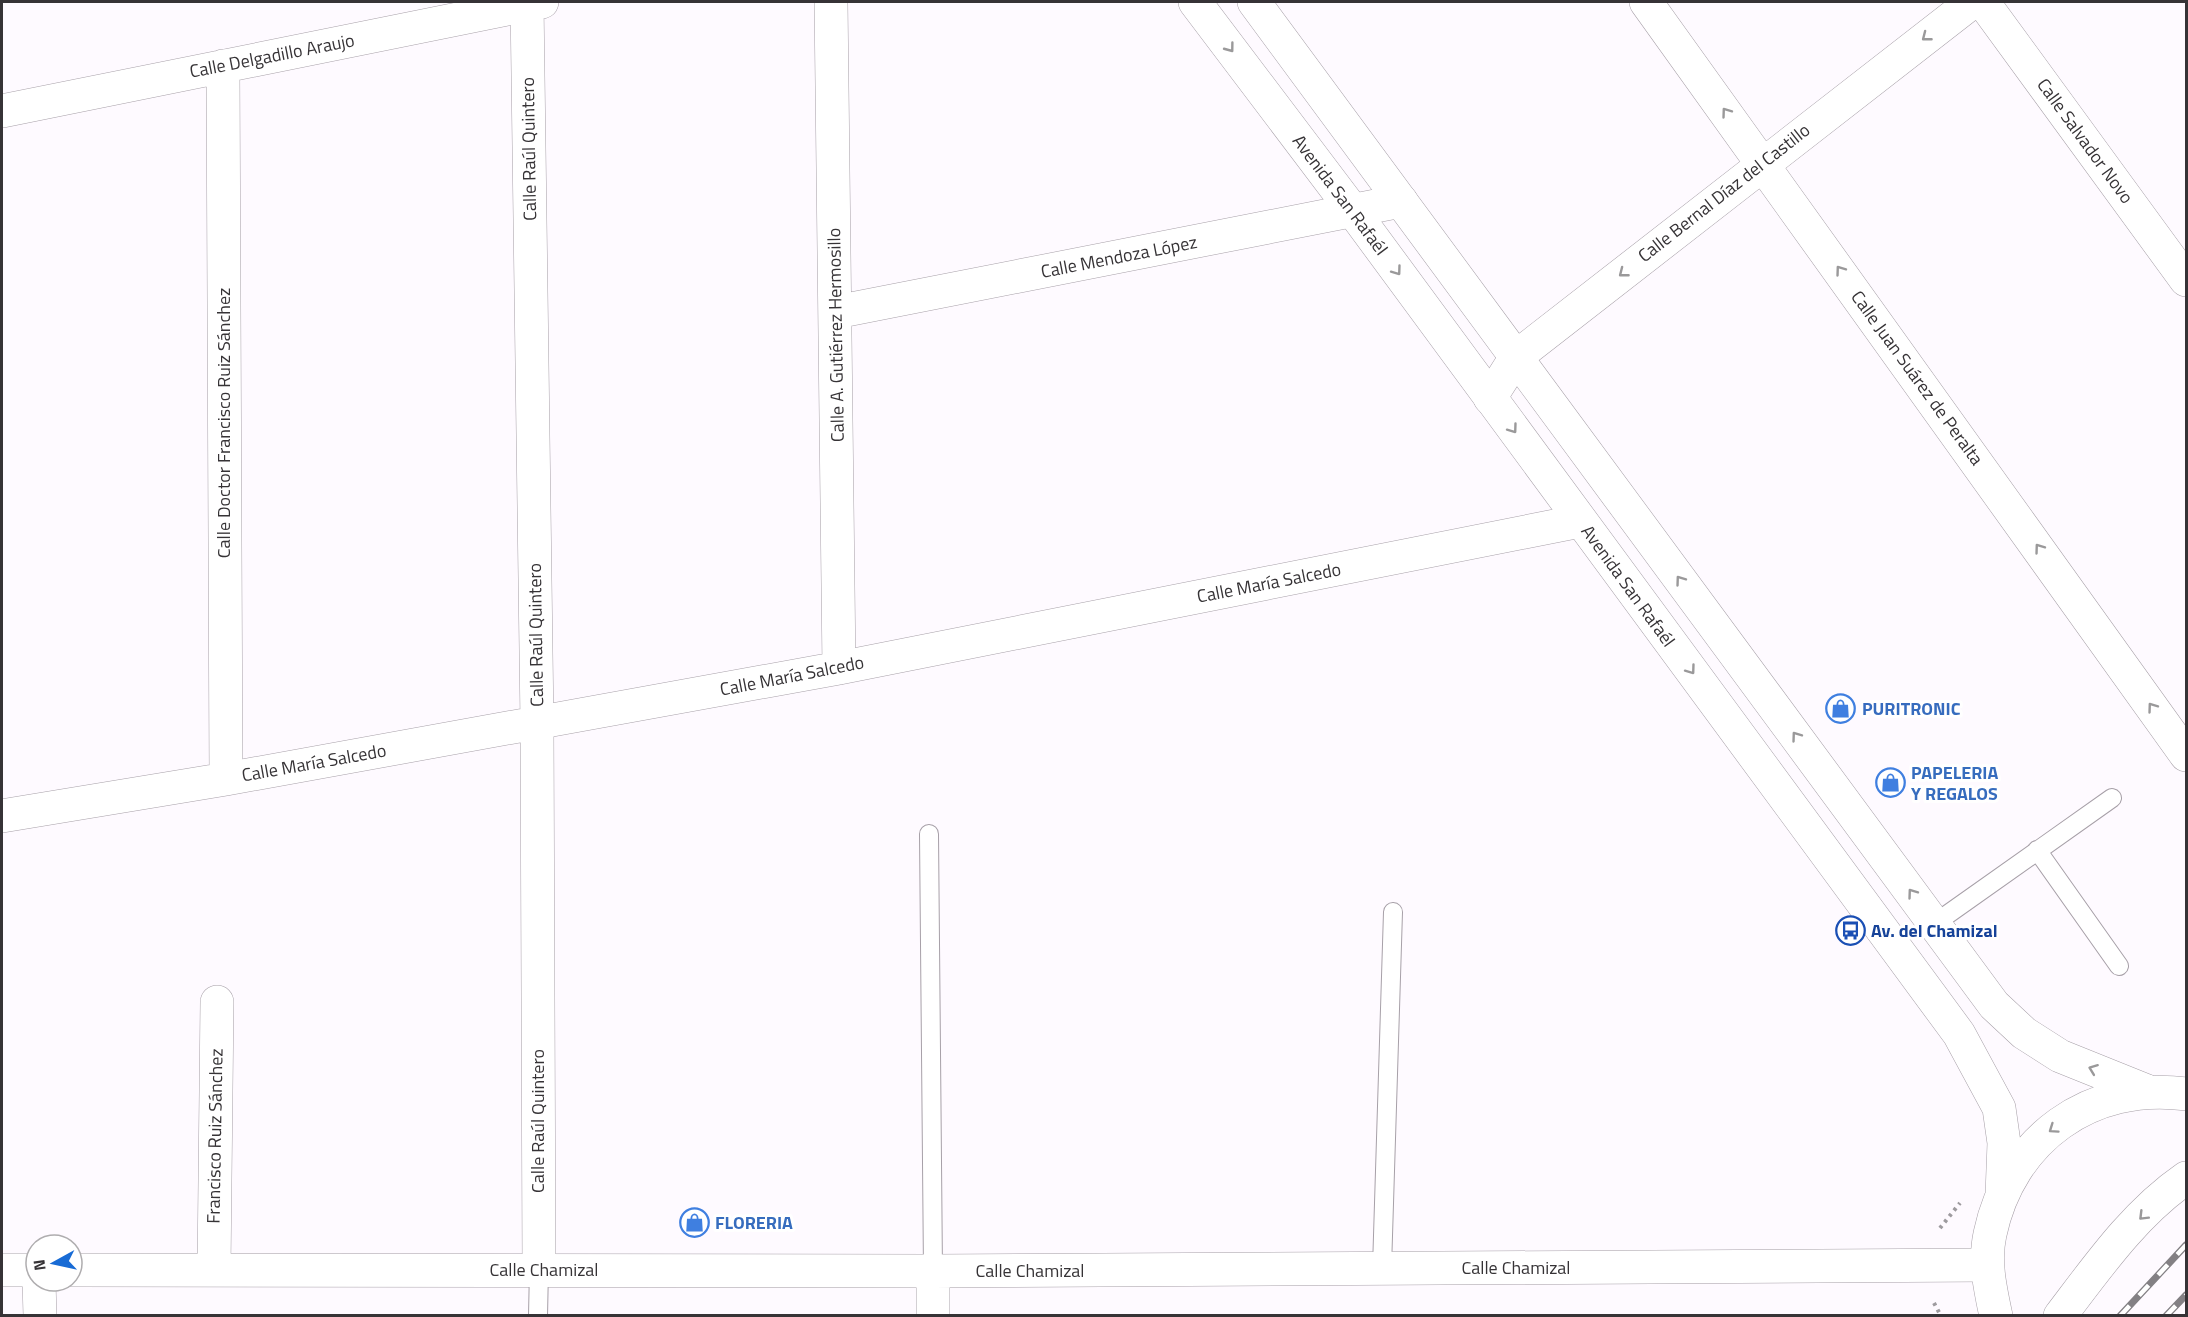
<svg xmlns="http://www.w3.org/2000/svg" width="2188" height="1317" font-family="'Titillium Web',sans-serif">
<rect width="100%" height="100%" fill="#fefaff"/>
<g fill="none" stroke-linecap="round" stroke-linejoin="round">
<defs>
<path id="lane" d="M 929,834 L 933,1271
M 2037,850 L 2119,966
M 1934,924 L 2112,798
M 1382,1268 L 1393,912
M 538,1316 L 539,1269"/>
<path id="street" d="M 527,2 L 537,723 L 539,1269
M 831,2 L 839,668
M 1646,2 L 2186,755
M 1983,2 L 2186,280
M 223,66 L 226,779
M 2,111 L 542,2
M 836,312 L 1401,201
M 1490,398 L 1516,357 L 1972,2
M 2,816 L 226,779 L 839,668 L 1580,521
M 2,1270 L 36,1270
M 72,1270 L 933,1271 L 1987,1265
M 214,1270 L 217,1002
M 933,1271 L 933,1316
M 39,1281 L 40,1316"/>
<path id="primary" d="M 1195,2 L 1353,211 L 1959,1034 L 1999,1108 L 2004,1143 L 2002,1195
M 1254,2 L 1994,1005 L 2024,1033 L 2060,1056 L 2147,1091
M 1996,1316 C 1990,1288 1984,1261 1990,1234 C 2010,1139 2091,1081 2186,1094
M 2060,1316 C 2098,1266 2135,1213 2186,1178"/>
</defs>
<!-- lane casing -->
<use href="#lane" stroke="#a7a0a8" stroke-width="20"/>
<!-- street casing -->
<use href="#street" stroke="#a7a0a8" stroke-width="34"/>
<!-- primary casing -->
<use href="#primary" stroke="#a7a0a8" stroke-width="34"/>
<!-- path -->
<path stroke="#9e9b9f" stroke-width="4" stroke-dasharray="3 4.5" stroke-linecap="butt" d="M 1940,1228 L 1960,1203
M 1934,1303 L 1941,1316"/>
<!-- lane -->
<use href="#lane" stroke="#fff" stroke-width="18"/>
<!-- street -->
<use href="#street" stroke="#fff" stroke-width="33"/>
<!-- primary -->
<use href="#primary" stroke="#fff" stroke-width="33"/>
<defs>
<path id="rail" d="M 2120,1316 L 2186,1245
M 2166,1316 L 2186,1295"/>
</defs>
<!-- rail casing -->
<use href="#rail" stroke="#838084" stroke-width="7"/>
<!-- rail -->
<use href="#rail" stroke="#fff" stroke-width="4.5" stroke-dasharray="14" stroke-linecap="butt"/>
</g>
<!-- one-way arrows -->
<defs><path id="oneway-chevron" d="M-2-3.5L2.5 0L-2 3.5" fill="none" stroke-width="1.6" stroke-linecap="round" stroke-linejoin="round" transform="scale(1.5)"/></defs>
<g stroke="#9a999a">
<use href="#oneway-chevron" transform="translate(1926 37) rotate(142)"/>
<use href="#oneway-chevron" transform="translate(1230 48) rotate(53)"/>
<use href="#oneway-chevron" transform="translate(1726 112) rotate(-126)"/>
<use href="#oneway-chevron" transform="translate(1840 270) rotate(-126)"/>
<use href="#oneway-chevron" transform="translate(1397 271) rotate(54)"/>
<use href="#oneway-chevron" transform="translate(1623 273) rotate(142)"/>
<use href="#oneway-chevron" transform="translate(1513 429) rotate(54)"/>
<use href="#oneway-chevron" transform="translate(2039 548) rotate(-126)"/>
<use href="#oneway-chevron" transform="translate(1680 580) rotate(-126)"/>
<use href="#oneway-chevron" transform="translate(1691 670) rotate(54)"/>
<use href="#oneway-chevron" transform="translate(2152 707) rotate(-126)"/>
<use href="#oneway-chevron" transform="translate(1796 736) rotate(-126)"/>
<use href="#oneway-chevron" transform="translate(1912 893) rotate(-126)"/>
<use href="#oneway-chevron" transform="translate(2093 1069) rotate(-159)"/>
<use href="#oneway-chevron" transform="translate(2053 1129) rotate(145)"/>
<use href="#oneway-chevron" transform="translate(2143 1216) rotate(135)"/>
</g>
<!-- icons -->
<defs>
<symbol id="shop-ring" viewBox="-11 -11 22 22"><circle r="9.5" fill="#fff" stroke="#3f7fe0" stroke-width="1.5"/><path d="M-5-2.5h2.3a2.7 3.5 0 0 1 5.4 0H5L5.5 6h-11ZM-1.5-2.5h3a1.5 2.3 0 0 0-3 0Z" fill="#3f7fe0"/></symbol>
<symbol id="bus-ring" viewBox="-11 -11 22 22"><circle r="9.5" fill="#fff" stroke="#1a4fb4" stroke-width="1.5"/><path d="M-5-6H5V4H4V6H2V4H-2V6H-4V4H-5ZM-3.5-4V0h7V-4ZM-3.5 1.2v1.5H-2V1.2ZM2 1.2v1.5H3.5V1.2Z" fill="#1a4fb4"/></symbol>
</defs>
<g fill-rule="evenodd">
<use href="#shop-ring" x="1824" y="692" width="33" height="33"/>
<use href="#shop-ring" x="1874" y="766" width="33" height="33"/>
<use href="#bus-ring" x="1834" y="914" width="33" height="33"/>
<use href="#shop-ring" x="678" y="1206" width="33" height="33"/>
</g>
<g text-anchor="middle" stroke-width="6" stroke-linejoin="round" paint-order="stroke">
<!-- street labels -->
<g font-size="18" fill="#363336" stroke="#fff">
<text transform="translate(272 56) rotate(-11)" y="6">Calle Delgadillo Araujo</text>
<text transform="translate(2085 141) rotate(54)" y="6">Calle Salvador Novo</text>
<text transform="translate(529 149) rotate(-91)" y="6">Calle Raúl Quintero</text>
<text transform="translate(1724 193) rotate(-38)" y="6">Calle Bernal Díaz del Castillo</text>
<text transform="translate(1340 195) rotate(53)" y="6">Avenida San Rafaél</text>
<text transform="translate(1119 257) rotate(-11)" y="6">Calle Mendoza López</text>
<text transform="translate(836 335) rotate(-91)" y="6">Calle A. Gutiérrez Hermosillo</text>
<text transform="translate(1917 378) rotate(54)" y="6">Calle Juan Suárez de Peralta</text>
<text transform="translate(224 423) rotate(-90)" y="6">Calle Doctor Francisco Ruiz Sánchez</text>
<text transform="translate(1269 583) rotate(-11)" y="6">Calle María Salcedo</text>
<text transform="translate(1628 586) rotate(54)" y="6">Avenida San Rafaél</text>
<text transform="translate(536 635) rotate(-91)" y="6">Calle Raúl Quintero</text>
<text transform="translate(792 676) rotate(-11)" y="6">Calle María Salcedo</text>
<text transform="translate(314 763) rotate(-10)" y="6">Calle María Salcedo</text>
<text transform="translate(538 1121) rotate(-90)" y="6">Calle Raúl Quintero</text>
<text transform="translate(215 1136) rotate(-89)" y="6">Francisco Ruiz Sánchez</text>
<text x="1516" y="1274">Calle Chamizal</text>
<text x="544" y="1276">Calle Chamizal</text>
<text x="1030" y="1277">Calle Chamizal</text>
</g>
<!-- shop labels -->
<g font-size="18" font-weight="bold" fill="#366cbe" stroke="#fff" text-anchor="start">
<text x="1862" y="715">PURITRONIC</text>
<text x="1911" y="779">PAPELERIA<tspan x="1911" dy="21">Y REGALOS</tspan></text>
<text x="715" y="1229">FLORERIA</text>
</g>
<!-- transit labels -->
<g font-size="18" font-weight="bold" fill="#164399" stroke="#fff" text-anchor="start">
<text x="1871" y="937">Av. del Chamizal</text>
</g>
</g>
<!-- border -->
<rect width="2188" height="1317" fill="none" stroke="#363336" stroke-width="6"/>
<!-- north arrow -->
<g transform="translate(54 1263) rotate(262)"><circle r="28" fill="#ffffff" stroke="#afadaf" stroke-width="1.5"/>
<path d="M0-4.5L10 22L0 15L-10 22Z" fill="#186bd5"/>
<text y="-9" font-size="16" font-weight="bold" text-anchor="middle" fill="#363336">N</text>
</g>
</svg>
